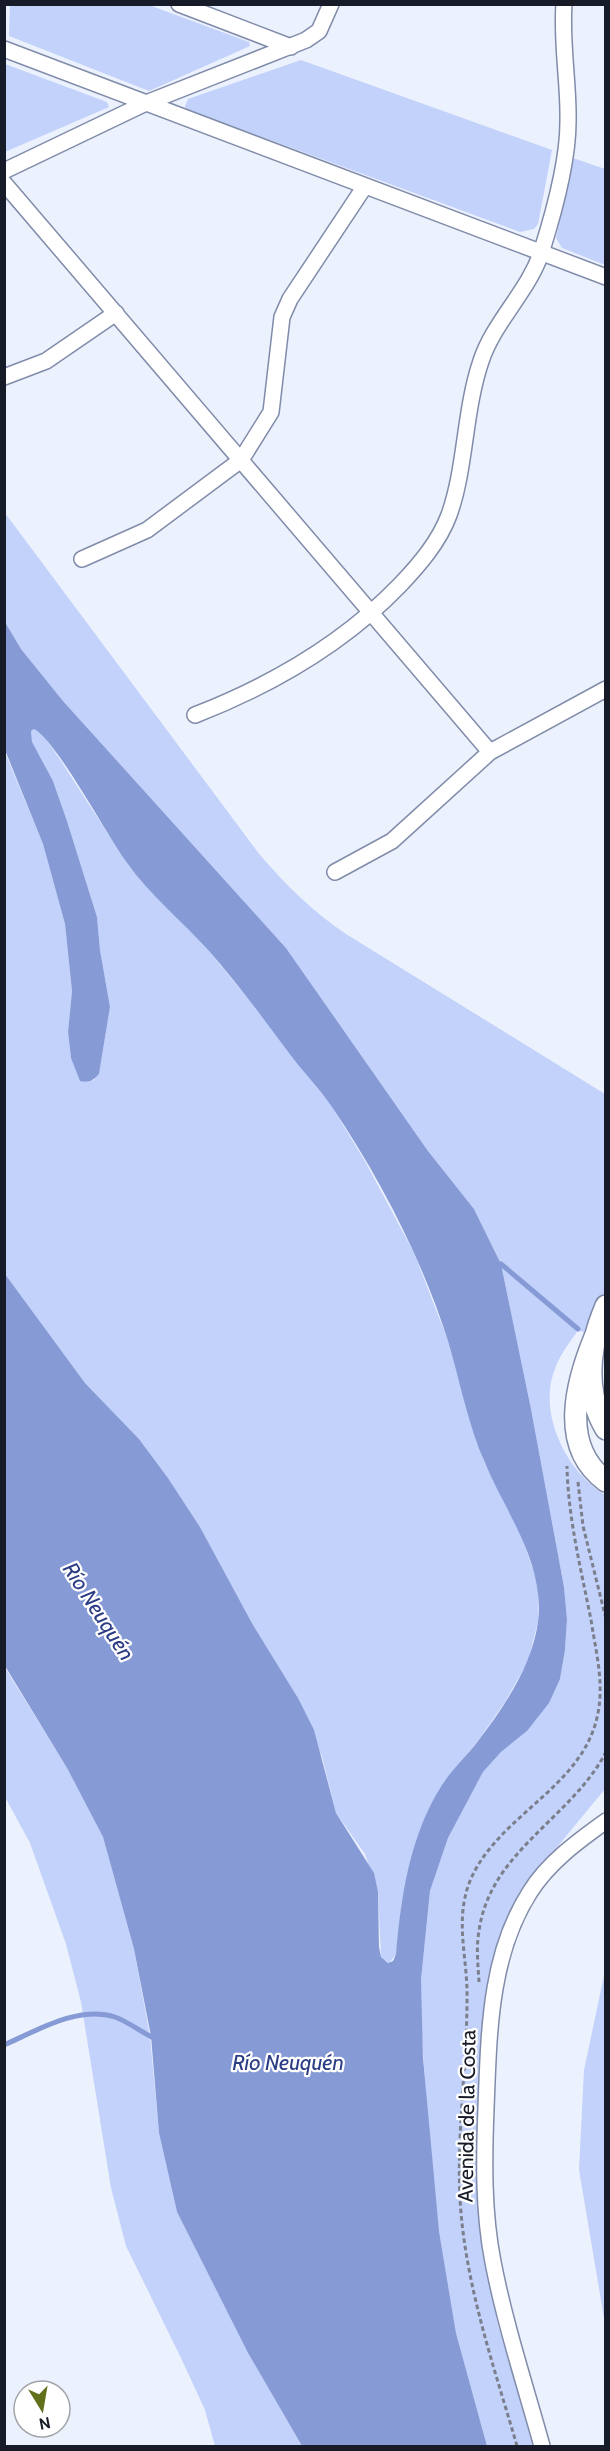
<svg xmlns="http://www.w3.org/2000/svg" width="610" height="2451" font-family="Cabin,sans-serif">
<rect width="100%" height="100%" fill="#ecf1fe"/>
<!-- green -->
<path fill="#c3d2fa" d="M 149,5 L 249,42 L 250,46 L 149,91 L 9,36 L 10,5 Z
M 301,60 L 552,150 L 538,224 L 534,229 L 520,232 L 186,109 L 185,106 L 188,99 Z
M 5,64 L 107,102 L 109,107 L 5,152 Z
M 573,158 L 605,169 L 605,265 L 562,248 L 556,238 Z
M 5,513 L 260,855 C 286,885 313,912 346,934 L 605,1094 L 605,1341 L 578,1330 C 571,1341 561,1353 556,1366 C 536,1412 566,1471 605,1495 L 605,1789 L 520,1892 L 504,1929 L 486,1995 L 482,2032 L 477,2175 L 482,2251 L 498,2325 L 533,2446 L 487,2446 L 456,2333 L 439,2231 L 429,2141 L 421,2022 L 421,1980 L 430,1891 L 448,1838 L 483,1772 L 501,1752 L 527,1731 L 560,1679 L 565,1650 L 567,1619 L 564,1587 L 531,1409 L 501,1264 L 474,1209 L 428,1151 L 286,948 L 63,701 L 21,649 L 5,622 Z
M 34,729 L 41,732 L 61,761 L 128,865 L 208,950 L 260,1013 L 331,1105 L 366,1163 L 414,1253 L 447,1338 L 484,1462 L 521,1535 L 538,1583 L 538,1622 L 528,1661 L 505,1702 L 477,1742 L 443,1783 L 402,1900 L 396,1954 L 389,1963 L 381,1957 L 378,1892 L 365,1854 L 336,1813 L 322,1757 L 298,1698 L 253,1625 L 200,1527 L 168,1478 L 139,1439 L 85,1383 L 5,1274 L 4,750 L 43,844 L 65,924 L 72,991 L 68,1032 L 71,1058 L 86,1082 L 94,1080 L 99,1074 L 110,1007 L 100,950 L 97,917 L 67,821 L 53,781 L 32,743 L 31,731 Z
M 4,1666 L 67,1768 L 103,1837 L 134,1949 L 150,2036 L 159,2133 L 177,2212 L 248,2353 L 302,2446 L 215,2446 L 205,2410 L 181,2358 L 126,2246 L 111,2188 L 81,2002 L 66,1944 L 30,1843 L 5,1797 Z
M 605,1971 L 606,2324 L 605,2324 L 579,2170 L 584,2070 Z"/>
<!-- water -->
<path fill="#869ad6" d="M 5,622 L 21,649 L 63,701 L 286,948 L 428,1151 L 474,1209 L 501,1264 L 531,1409 L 564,1587 L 567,1619 L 565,1650 L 560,1679 L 549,1703 L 527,1731 L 501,1752 L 483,1772 L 448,1838 L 430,1891 L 421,1980 L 423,2058 L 439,2231 L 456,2333 L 487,2446 L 302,2446 L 248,2353 L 177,2212 L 159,2133 L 151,2036 L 134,1949 L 103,1837 L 67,1768 L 5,1666 L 5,1274 L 85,1383 L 139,1439 L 168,1478 L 200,1527 L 253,1625 L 298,1698 L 314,1730 L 336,1813 L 374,1873 L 378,1892 L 379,1947 L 381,1957 L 388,1963 L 393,1961 L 396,1954 C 401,1896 410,1835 442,1785 C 452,1769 467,1756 478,1741 C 504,1707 532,1666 538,1622 C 545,1563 507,1515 485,1463 C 468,1425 460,1381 448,1341 C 422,1259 380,1178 332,1107 C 320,1089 305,1074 292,1057 C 265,1021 239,985 209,951 C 182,921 150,895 127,863 C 108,837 56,740 34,729 L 31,731 L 32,742 L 53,781 L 67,821 L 97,917 L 100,950 L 110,1007 L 99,1074 C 93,1081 89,1083 80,1081 L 71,1058 L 68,1032 L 72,991 L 65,924 L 43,844 L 5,750 Z"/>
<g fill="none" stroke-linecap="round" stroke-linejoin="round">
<!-- stream -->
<path stroke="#869ad6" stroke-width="5" d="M 501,1264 L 578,1329
M 4,2045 C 36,2031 79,2005 115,2017 C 129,2022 142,2033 156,2039"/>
<defs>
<path id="street" d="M 179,4 L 291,47
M 4,49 L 606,277
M 4,171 L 146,103 L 306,40 L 319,31 L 331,4
M 4,183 L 490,752
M 4,377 L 46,361 L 116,313
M 82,559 L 147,530 L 241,460 L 271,412 L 282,317 L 290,299 L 365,186
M 195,715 C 272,685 342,645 400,585 C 419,565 439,542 449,515 C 466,468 464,411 481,361 C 494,321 530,290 542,250 C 554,212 568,162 568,122 C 569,83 561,44 564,4
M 335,872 L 392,841 L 490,752 L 606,689
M 542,2446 C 525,2385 505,2324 493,2262 C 483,2211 484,2159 486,2108 C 489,2034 489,1956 530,1892 C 548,1863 578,1841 606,1821"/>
<path id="secondary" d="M 606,1306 C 589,1346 583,1390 606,1429
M 595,1337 C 577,1381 558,1446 606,1481"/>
</defs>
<!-- street casing -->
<use href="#street" stroke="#818caa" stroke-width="18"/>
<!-- secondary casing -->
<use href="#secondary" stroke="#818caa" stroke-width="24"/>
<!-- path -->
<path stroke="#7a7f8b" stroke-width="3" stroke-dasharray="4.5 3" stroke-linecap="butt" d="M 578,1482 L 583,1526 L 606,1619
M 479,1982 C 478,1965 476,1947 479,1931 C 490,1851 571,1819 606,1752
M 517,2446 C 495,2370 468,2293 461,2213 C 455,2143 467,2070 467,1999 C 468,1958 454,1921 470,1881 C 498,1814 584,1788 598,1713 C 604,1682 596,1652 591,1620 C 581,1569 568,1518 567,1466"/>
<!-- street -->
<use href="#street" stroke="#fff" stroke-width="15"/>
<!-- secondary -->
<use href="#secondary" stroke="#fff" stroke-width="21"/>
</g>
<g text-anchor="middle" stroke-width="4.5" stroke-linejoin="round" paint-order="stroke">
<!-- street labels -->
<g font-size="21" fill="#171b27" stroke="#fff">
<text transform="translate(467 2116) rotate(-89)" y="7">Avenida de la Costa</text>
</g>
<!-- water labels -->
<g font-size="22" font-style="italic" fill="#2a3c83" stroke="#fff">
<text transform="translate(99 1611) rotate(57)" y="8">Río Neuquén</text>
<text x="288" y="2070">Río Neuquén</text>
</g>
</g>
<!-- border -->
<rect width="610" height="2451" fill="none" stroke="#171b27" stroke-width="12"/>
<!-- north arrow -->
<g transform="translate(42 2409) rotate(169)"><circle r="28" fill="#ffffff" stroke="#a2a4a9" stroke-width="1.5"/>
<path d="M0-4.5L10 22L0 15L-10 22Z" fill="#61701b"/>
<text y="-9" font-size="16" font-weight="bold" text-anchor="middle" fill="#171b27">N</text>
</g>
</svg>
